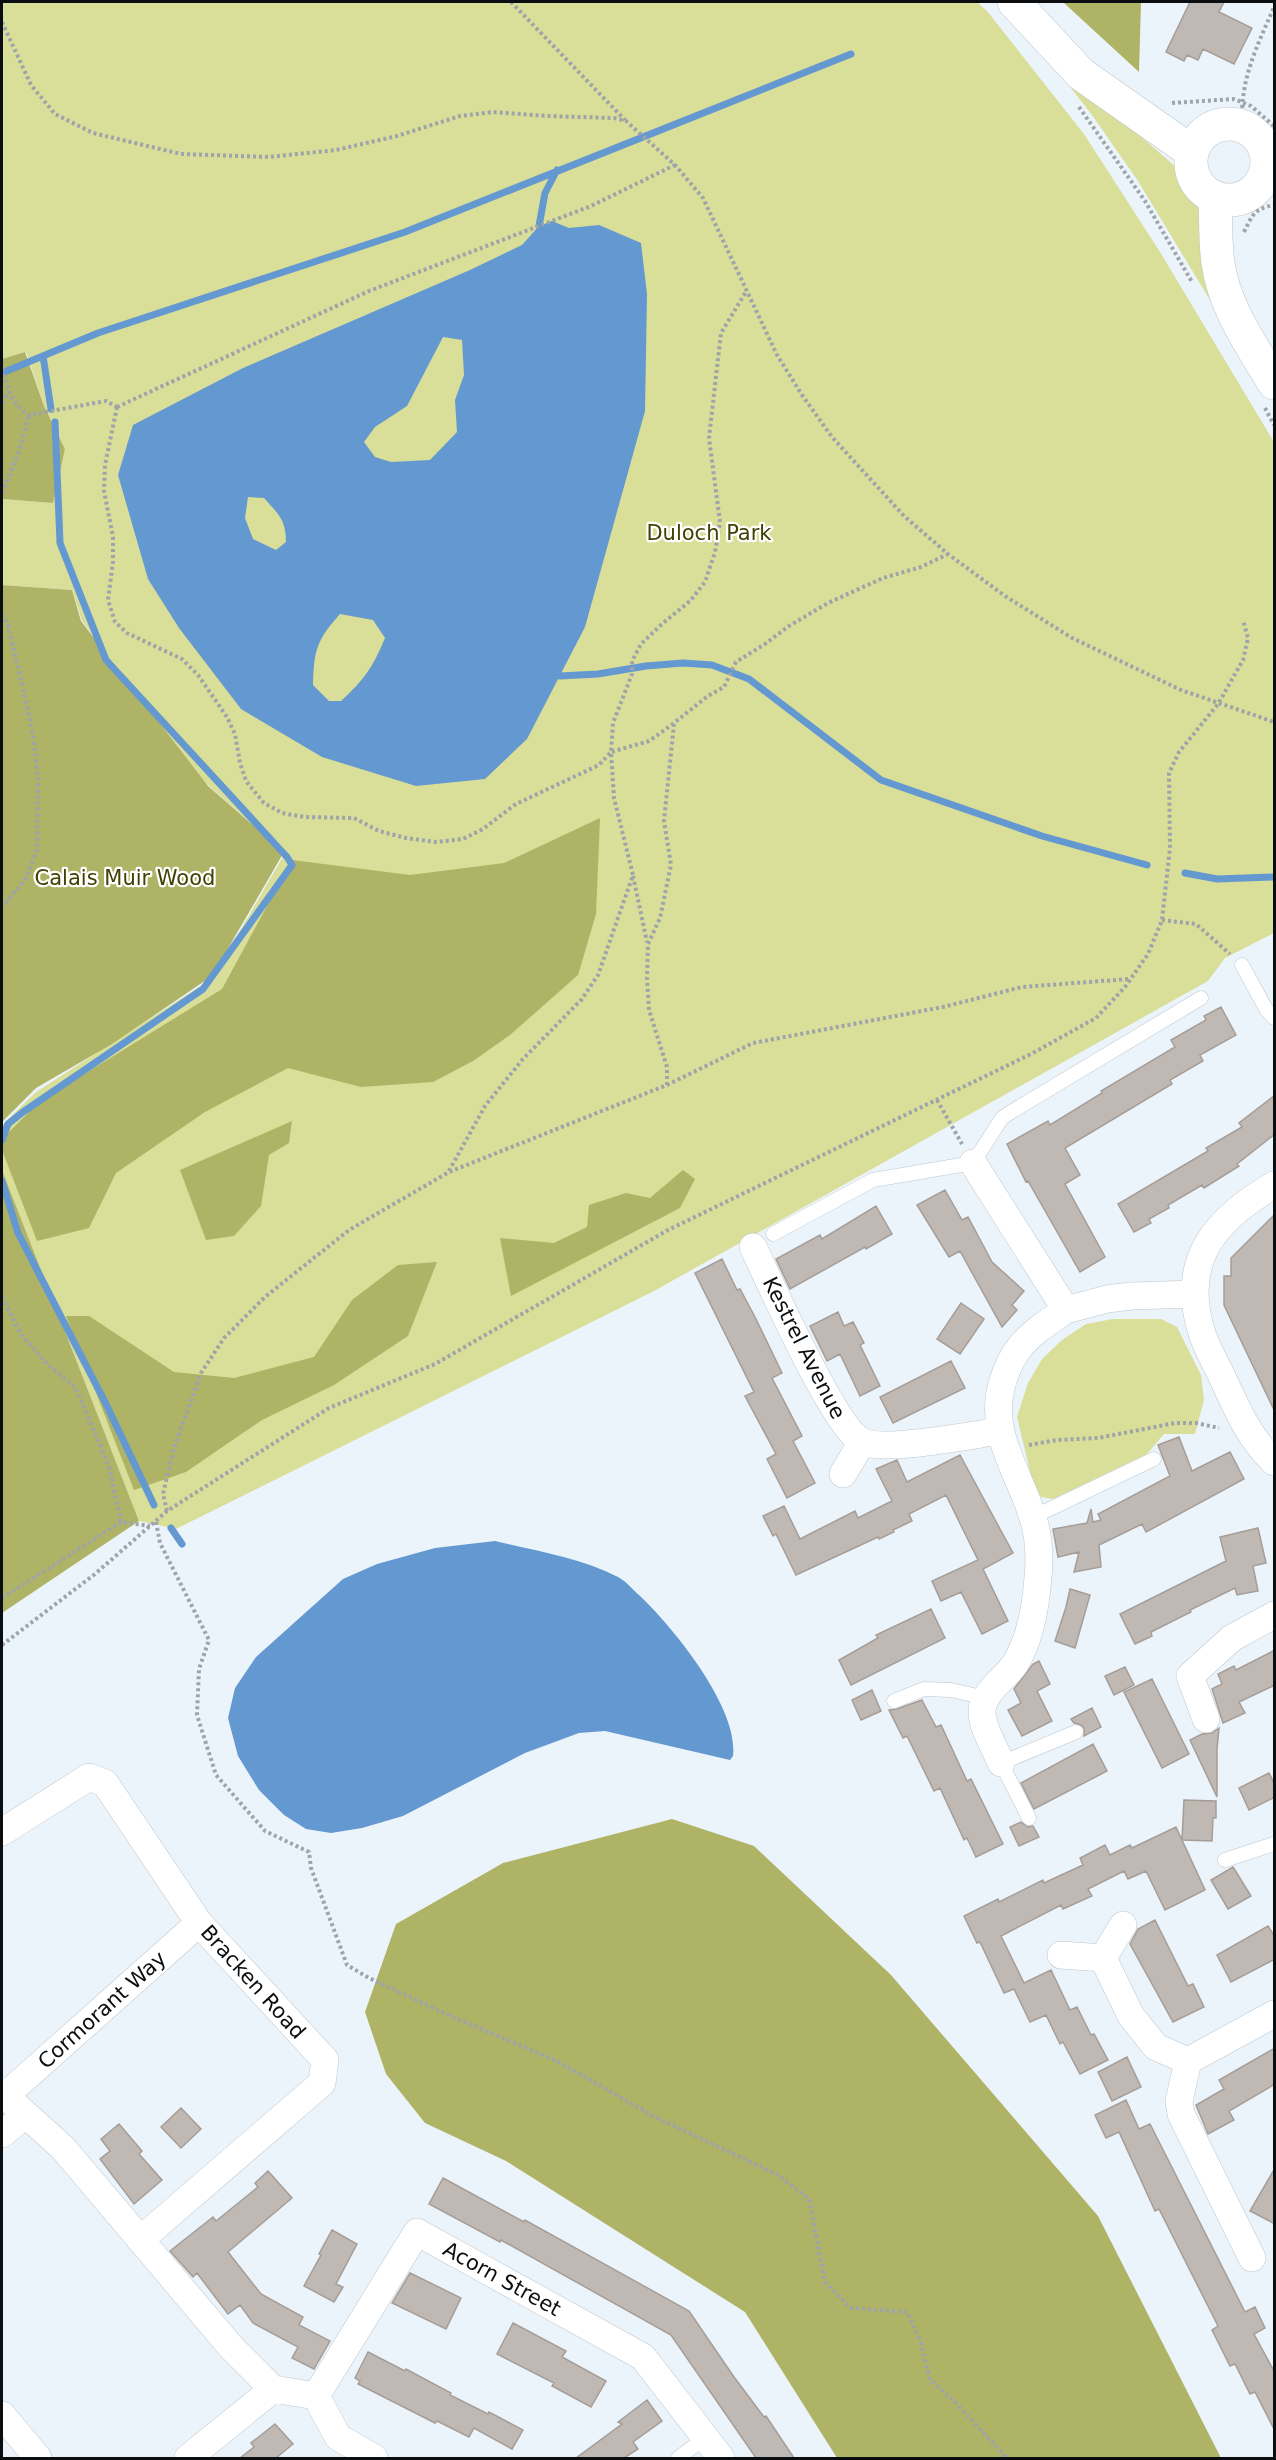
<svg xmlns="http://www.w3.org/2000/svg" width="1276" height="2460" font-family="'DejaVu Sans',sans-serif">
<rect width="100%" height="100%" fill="#ecf4fb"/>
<!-- green -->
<path fill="#d9de98" d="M 2,2 L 977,2 L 987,11 L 1084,134 L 1160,252 L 1274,442 L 1274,933 L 1225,958 L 1208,981 L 654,1291 L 176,1529 L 139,1521 L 2,1170 L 2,1125 L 36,1092 L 213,978 L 285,853 L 200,778 L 82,621 L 72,590 L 2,585 L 2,499 L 53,503 L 65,449 L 44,406 L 26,352 L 2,359 Z
M 1043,52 L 1183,173 L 1196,194 L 1230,333 L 1138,181 L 1092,115 Z
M 1113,1319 L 1161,1319 L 1177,1327 L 1201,1375 L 1204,1400 L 1195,1434 L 1164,1434 L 1147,1454 L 1053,1499 L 1041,1497 L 1032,1480 L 1017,1417 L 1028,1383 L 1042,1359 L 1062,1340 L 1086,1324 Z"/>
<!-- forest -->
<path fill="#afb366" d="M 1062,2 L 1141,2 L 1139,72 L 1064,3 Z
M 25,352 L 44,406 L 65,449 L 53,503 L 2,499 L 2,359 Z
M 2,585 L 72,590 L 81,621 L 208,786 L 284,852 L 212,976 L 112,1044 L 36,1088 L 2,1122 Z
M 600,818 L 596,914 L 578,975 L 510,1035 L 473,1061 L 433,1082 L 361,1087 L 288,1068 L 205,1112 L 116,1173 L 89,1228 L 37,1241 L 2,1150 L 2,1139 L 39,1102 L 222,989 L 292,860 L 410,875 L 504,863 Z
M 292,1121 L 289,1143 L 269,1155 L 261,1206 L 234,1236 L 206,1240 L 180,1170 Z
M 2,1170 L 139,1521 L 2,1613 Z
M 683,1170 L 695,1179 L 680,1208 L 511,1296 L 500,1238 L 554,1243 L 587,1227 L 589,1205 L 626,1193 L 650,1198 Z
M 437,1262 L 408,1336 L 334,1385 L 262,1420 L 186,1472 L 134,1490 L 66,1316 L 89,1316 L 174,1372 L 234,1378 L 314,1357 L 352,1300 L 398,1265 Z
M 672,1819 L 754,1846 L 891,1975 L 1098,2216 L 1221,2458 L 837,2458 L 745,2312 L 506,2161 L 425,2123 L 386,2074 L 365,2012 L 396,1924 L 503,1863 Z"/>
<!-- water -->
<path fill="#6498d0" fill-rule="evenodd" d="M 552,221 L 569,228 L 599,225 L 641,243 L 647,294 L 645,411 L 585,627 L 527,739 L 485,779 L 416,786 L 322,757 L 241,709 L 179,628 L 148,579 L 118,475 L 133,425 L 243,368 L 470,270 L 522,245 L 539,226 ZM 443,337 L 462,340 L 464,375 L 455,400 L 457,432 L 430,460 L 391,462 L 375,457 L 364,442 L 375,427 L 407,406 ZM 248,497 L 264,498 C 278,514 286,519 286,542 L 276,550 L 253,539 L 245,518 ZM 340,614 L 373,620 L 385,638 C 373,667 364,680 341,701 L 329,701 L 313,685 C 314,649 317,640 340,614 Z
M 495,1541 C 536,1551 581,1558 618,1577 C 626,1581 632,1589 639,1595 C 673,1627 739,1708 733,1756 L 730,1760 L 605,1731 L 579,1733 L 525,1753 L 403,1816 L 362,1828 L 331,1833 L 306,1829 L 284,1815 L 259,1790 L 238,1756 L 228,1718 L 235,1688 L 256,1657 L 343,1579 L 377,1564 L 435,1548 Z"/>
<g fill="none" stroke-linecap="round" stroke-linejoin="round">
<!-- stream -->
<path stroke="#6498d0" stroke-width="7" d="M 539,226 L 545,193 L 557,170
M 43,356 L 51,409
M 2,373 L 98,333 L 405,232 L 851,54
M 560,676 L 598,674 L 646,666 L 683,663 L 712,665 L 749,679 L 881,780 L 1042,836 L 1147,865
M 1185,873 L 1217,879 L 1274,877
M 2,1140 L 8,1124 L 23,1112 L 203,989 L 292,865 L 287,857 L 106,660 L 60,543 L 55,422
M 2,1181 L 18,1233 L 106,1404 L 154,1505
M 171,1528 L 182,1544"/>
</g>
<!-- building -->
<path fill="#c0b8b2" stroke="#a59d97" stroke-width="1.5" d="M 1190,2 L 1224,2 L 1219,12 L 1252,28 L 1234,64 L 1203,49 L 1198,60 L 1187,55 L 1184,61 L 1166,52 Z
M 1221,1007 L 1236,1035 L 1200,1055 L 1203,1061 L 1170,1080 L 1172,1084 L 1065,1148 L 1080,1175 L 1065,1184 L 1105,1257 L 1080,1272 L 1028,1181 L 1026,1182 L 1007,1144 L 1048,1121 L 1050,1125 L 1102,1093 L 1101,1091 L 1175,1047 L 1171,1040 L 1206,1020 L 1204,1016 Z
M 1275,1095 L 1275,1134 L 1237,1164 L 1239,1166 L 1204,1188 L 1202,1185 L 1168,1205 L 1169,1208 L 1149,1219 L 1151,1223 L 1134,1232 L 1118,1204 L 1208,1151 L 1206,1148 L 1242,1127 L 1239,1123 Z
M 945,1190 L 962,1220 L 968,1217 L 992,1262 L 1024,1291 L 1012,1305 L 1017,1310 L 1002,1327 L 960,1251 L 949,1257 L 917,1205 Z
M 876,1206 L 892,1234 L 866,1249 L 865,1247 L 790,1289 L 776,1259 L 820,1235 L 822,1239 Z
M 1275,1214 L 1275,1412 L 1224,1305 L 1224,1276 L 1231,1276 L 1231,1258 Z
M 722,1259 L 737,1290 L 740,1289 L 755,1317 L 782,1373 L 772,1378 L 802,1436 L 793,1441 L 815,1483 L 787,1498 L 767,1459 L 776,1454 L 745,1396 L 754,1392 L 695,1273 Z
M 961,1303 L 984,1319 L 960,1354 L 937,1339 Z
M 838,1312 L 844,1326 L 853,1322 L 864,1343 L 860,1345 L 880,1386 L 860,1396 L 840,1354 L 827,1361 L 810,1326 Z
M 951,1361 L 965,1388 L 893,1423 L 880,1397 Z
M 1179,1437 L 1192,1471 L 1230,1452 L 1244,1479 L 1146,1532 L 1142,1524 L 1099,1545 L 1101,1567 L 1074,1572 L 1079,1552 L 1058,1557 L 1053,1529 L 1087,1523 L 1091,1509 L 1093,1522 L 1101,1520 L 1098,1514 L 1170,1476 L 1158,1445 Z
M 960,1455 L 1013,1553 L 983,1569 L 1008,1621 L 982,1634 L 961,1592 L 941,1601 L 932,1581 L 978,1560 L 946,1495 L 909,1514 L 912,1521 L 893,1530 L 894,1532 L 879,1539 L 878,1537 L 796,1575 L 776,1534 L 773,1536 L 763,1516 L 784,1506 L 800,1539 L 855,1511 L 858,1518 L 892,1501 L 876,1469 L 897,1460 L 907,1482 Z
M 1258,1528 L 1266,1563 L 1253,1566 L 1258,1591 L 1237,1595 L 1235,1588 L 1190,1610 L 1191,1612 L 1151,1632 L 1152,1636 L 1135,1644 L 1120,1614 L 1226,1561 L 1220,1537 Z
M 1070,1589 L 1090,1595 L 1075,1648 L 1055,1641 L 1066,1607 Z
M 931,1609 L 945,1638 L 851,1685 L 839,1660 L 878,1638 L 876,1635 Z
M 1275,1650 L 1275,1685 L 1239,1702 L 1245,1713 L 1223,1723 L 1212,1689 L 1222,1684 L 1218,1674 L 1234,1666 L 1236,1670 Z
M 1039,1661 L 1050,1684 L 1037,1691 L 1052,1721 L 1022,1736 L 1008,1710 L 1021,1703 L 1014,1689 L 1033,1664 Z
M 1125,1667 L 1134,1685 L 1114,1695 L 1105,1676 Z
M 1152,1679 L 1189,1754 L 1162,1768 L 1124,1692 Z
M 872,1690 L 881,1711 L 861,1720 L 852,1700 Z
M 922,1700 L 936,1727 L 941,1725 L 967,1781 L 971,1779 L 1003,1844 L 976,1857 L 967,1838 L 964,1840 L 940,1788 L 934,1791 L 907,1736 L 903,1738 L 889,1710 L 897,1709 Z
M 1092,1708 L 1101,1727 L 1084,1736 L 1084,1728 L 1081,1725 L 1074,1723 L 1071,1719 Z
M 1219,1728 L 1217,1749 L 1217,1797 L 1190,1740 L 1202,1734 L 1212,1733 Z
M 1093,1744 L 1107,1771 L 1034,1809 L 1021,1783 Z
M 1269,1773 L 1275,1785 L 1275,1797 L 1249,1810 L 1239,1788 Z
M 1184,1800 L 1216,1801 L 1216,1818 L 1213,1818 L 1212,1841 L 1182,1840 Z
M 1021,1822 L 1028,1827 L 1033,1826 L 1039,1837 L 1019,1846 L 1010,1827 Z
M 1176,1827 L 1205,1890 L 1165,1910 L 1146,1871 L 1128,1879 L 1124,1871 L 1088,1889 L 1092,1896 L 1063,1909 L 1061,1905 L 1001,1936 L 1024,1983 L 1051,1970 L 1070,2010 L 1077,2007 L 1091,2035 L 1094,2034 L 1108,2060 L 1080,2074 L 1063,2042 L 1060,2044 L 1046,2015 L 1030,2022 L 1014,1989 L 1004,1993 L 980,1942 L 977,1943 L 964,1916 L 998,1899 L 999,1902 L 1043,1880 L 1044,1883 L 1083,1865 L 1080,1858 L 1105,1845 L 1110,1855 L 1130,1845 L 1132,1848 Z
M 1233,1867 L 1251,1896 L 1228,1909 L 1211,1880 Z
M 1155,1920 L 1188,1986 L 1193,1984 L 1204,2007 L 1173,2022 L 1130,1944 L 1138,1929 Z
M 1268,1926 L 1275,1937 L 1275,1959 L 1231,1982 L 1217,1955 Z
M 1275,2048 L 1275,2084 L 1229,2111 L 1234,2120 L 1208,2134 L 1196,2105 L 1224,2089 L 1219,2080 Z
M 1127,2057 L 1141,2087 L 1112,2101 L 1098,2072 Z
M 1126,2100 L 1139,2129 L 1150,2124 L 1245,2312 L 1255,2307 L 1265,2328 L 1254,2334 L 1275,2373 L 1275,2431 L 1255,2392 L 1250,2394 L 1235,2364 L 1230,2366 L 1212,2330 L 1218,2326 L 1159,2209 L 1155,2211 L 1119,2132 L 1106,2138 L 1095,2115 Z
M 181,2108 L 201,2129 L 181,2148 L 161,2127 Z
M 119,2124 L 142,2151 L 139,2154 L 162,2180 L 134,2204 L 100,2159 L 110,2151 L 101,2139 Z
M 1275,2168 L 1275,2224 L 1250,2211 Z
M 268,2171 L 292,2198 L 228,2252 L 261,2294 L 303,2317 L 299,2325 L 330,2341 L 314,2369 L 292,2358 L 298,2347 L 253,2323 L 240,2305 L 228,2314 L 197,2273 L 193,2277 L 170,2251 L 213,2217 L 216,2221 L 258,2187 L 255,2183 Z
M 443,2178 L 524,2222 L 525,2220 L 689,2311 L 734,2377 L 764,2417 L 766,2416 L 794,2458 L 756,2458 L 671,2335 L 501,2240 L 500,2242 L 429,2204 Z
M 332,2230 L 357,2244 L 336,2284 L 343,2287 L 334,2302 L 304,2286 L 321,2255 L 319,2254 Z
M 410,2273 L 461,2298 L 446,2329 L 392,2303 Z
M 513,2323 L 566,2351 L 562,2357 L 606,2381 L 591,2407 L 552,2386 L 554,2383 L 497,2354 Z
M 368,2352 L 405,2371 L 406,2369 L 451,2393 L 450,2395 L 488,2414 L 489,2412 L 523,2430 L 512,2449 L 474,2428 L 469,2437 L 437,2421 L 435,2423 L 358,2384 L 360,2381 L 355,2378 Z
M 647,2400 L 662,2421 L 633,2442 L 638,2449 L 624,2458 L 576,2458 L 622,2424 L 618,2422 Z
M 275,2424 L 293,2444 L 276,2458 L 240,2458 L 254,2447 L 251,2443 Z"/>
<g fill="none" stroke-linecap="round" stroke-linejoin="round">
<defs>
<path id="lane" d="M 1242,965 L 1266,1009 L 1274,1018
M 773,1234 L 873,1180 L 973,1163 L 1002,1118 L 1011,1112 L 1201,998
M 1033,1517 L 1154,1459
M 894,1701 L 924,1689 L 951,1690 L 986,1698
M 1029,1818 L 1001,1763 L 1076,1732
M 1225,1860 L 1274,1844
M 678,2458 L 706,2437"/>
<path id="street" d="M 1266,171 L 1274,173
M 973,1163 L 1066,1310 L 1107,1299 L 1131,1296 L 1194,1294
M 1274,1185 C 1216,1219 1180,1259 1201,1330 C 1206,1348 1217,1365 1224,1381 C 1238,1411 1250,1439 1274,1462
M 753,1247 C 770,1282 835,1430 863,1442 C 886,1452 971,1435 1000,1431
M 843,1474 L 862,1442
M 1206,1719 L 1190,1676 L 1232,1638 L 1274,1615
M 1001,1763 C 995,1748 982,1728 982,1712 C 982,1692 1005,1679 1015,1664 C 1030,1640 1036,1604 1038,1577 C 1040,1557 1039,1537 1033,1518 C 1019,1471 988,1434 1002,1384 C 1006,1370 1011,1358 1020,1347 C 1032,1332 1050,1321 1066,1310
M 2,1832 L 89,1777 L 105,1783 L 199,1923 L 325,2060 L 322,2083 L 140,2240
M 1061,1955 L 1103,1958 L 1123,1925
M 1103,1958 L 1131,2016 L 1156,2047 L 1188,2061 L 1274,2014
M 1188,2061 L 1179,2101 L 1181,2114 L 1252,2258
M 2,2093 L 63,2148 L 231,2347 L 273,2389 L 316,2396
M 5,2096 L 199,1923
M 2,2134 L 25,2115
M 316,2396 L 417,2232 L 643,2357 L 721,2458
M 316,2396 L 338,2437 L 374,2458
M 2,2415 L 38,2458
M 188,2458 L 273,2389"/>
<path id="secondary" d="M 1014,2 L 1081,74 L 1192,152
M1191 162a38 38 0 1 1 76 0a38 38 0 1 1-76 0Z
M 1215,198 C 1216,219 1215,242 1218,263 C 1224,307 1252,346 1274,383"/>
</defs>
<!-- lane casing -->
<use href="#lane" stroke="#bec6cd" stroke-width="15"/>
<!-- street casing -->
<use href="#street" stroke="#bec6cd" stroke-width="28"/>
<!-- secondary casing -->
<use href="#secondary" stroke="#bec6cd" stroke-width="34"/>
<!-- path -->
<path stroke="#9ea4a9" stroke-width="4" stroke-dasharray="3 3" stroke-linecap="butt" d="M 511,2 L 625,120
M 2,22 L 31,85 L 55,114 L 93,133 L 181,154 L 269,157 L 336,150 L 397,136 L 460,116 L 493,112 L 547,116 L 614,118 L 626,121 L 675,165 L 703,198 L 777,355 L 802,395 L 832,437 L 904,516 L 948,554 L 1005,596 L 1072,638 L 1181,690 L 1274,722
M 1172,103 L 1234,99 L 1251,106 L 1274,126
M 1079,107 L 1145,201 L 1192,282
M 1242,126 C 1240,79 1256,49 1274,7
M 1244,232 C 1253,214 1254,209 1274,205
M 2,368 C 8,388 10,403 29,415 L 106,401 L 117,407
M 2,403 L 8,393
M 117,407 L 105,465 L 104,491 L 113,537 L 113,562 L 108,600 L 115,622 L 127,633 L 182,659 L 198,675 L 227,717 L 235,734 L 240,763 L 246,781 L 264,803 L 282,813 L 304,817 L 354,818 L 379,831 L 406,838 L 436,842 L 463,839 L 483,829 L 516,804 L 599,765 L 611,752 L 613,723 L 632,674 L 632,661 L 641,644 L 663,623 L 690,601 L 705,582 L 715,552 L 720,522 L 709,438 L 721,333 L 747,290
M 117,407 L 369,291 L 591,206 L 675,165
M 1265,408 L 1274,425
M 2,493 L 18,454 L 29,415
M 2,614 L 8,626 L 19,671 L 33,735 L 38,777 L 37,850 L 25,880 L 2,907
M 633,876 L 647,942
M 1162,920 L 1196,924 L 1230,954
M 667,1085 L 667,1067 L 649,1010 L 647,978 L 648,944 L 660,918 L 671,865 L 664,821 L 674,724
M 937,1100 L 962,1144
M 449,1171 L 485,1106 L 522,1060 L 582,999 L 598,975 L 633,875 L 614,798 L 611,752 L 649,741 L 674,723 L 708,696 L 724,687 L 736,662 L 765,644 L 789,626 L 828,603 L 883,578 L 921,567 L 948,554
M 2,1297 L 20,1333 L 47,1364 L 76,1388 L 109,1467 L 121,1522
M 1029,1445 L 1057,1440 L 1098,1438 L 1175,1423 L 1196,1423 L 1219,1428
M 167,1511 L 163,1494 L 173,1451 L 201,1373 L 224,1338 L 265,1297 L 349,1230 L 449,1172 L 667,1085 L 753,1043 L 943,1007 L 1022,987 L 1129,979
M 156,1522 L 160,1543 L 209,1640 L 199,1669 L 197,1715 L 216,1775 L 265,1831 L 309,1852 L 311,1868 L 347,1965 L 369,1978 L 455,2018 L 557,2061 L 655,2117 L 778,2175 L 809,2199 L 825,2282 L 851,2308 L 907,2312 L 920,2340 L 930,2380 L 953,2400 L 1007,2458
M 2,1598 L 121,1522 L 150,1526
M 2,1645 L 95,1574 L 167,1511 L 329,1408 L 435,1364 L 668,1230 L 1031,1054 L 1096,1018 L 1125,987 L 1148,954 L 1162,920 L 1170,848 L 1169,773 L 1179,752 L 1218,704 L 1243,660 L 1248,638 L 1243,620"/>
<!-- lane -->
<use href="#lane" stroke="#fff" stroke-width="14"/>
<!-- street -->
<use href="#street" stroke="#fff" stroke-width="27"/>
<!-- secondary -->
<use href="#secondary" stroke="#fff" stroke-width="33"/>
</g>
<g text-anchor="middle" stroke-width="4.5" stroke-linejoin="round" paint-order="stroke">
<!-- park labels -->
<g font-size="21" fill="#404203" stroke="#fff">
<text x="709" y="540">Duloch Park</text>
<text x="125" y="885">Calais Muir Wood</text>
</g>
<!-- street labels -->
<g font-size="21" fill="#0b0e10" stroke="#fff">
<text transform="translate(804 1348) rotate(63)" y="7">Kestrel Avenue</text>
<text transform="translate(253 1982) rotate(48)" y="7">Bracken Road</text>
<text transform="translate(102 2010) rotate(-42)" y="7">Cormorant Way</text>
<text transform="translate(502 2279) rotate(29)" y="7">Acorn Street</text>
</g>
</g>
<!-- border -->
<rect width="1276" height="2460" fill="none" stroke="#0b0e10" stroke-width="6"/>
</svg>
